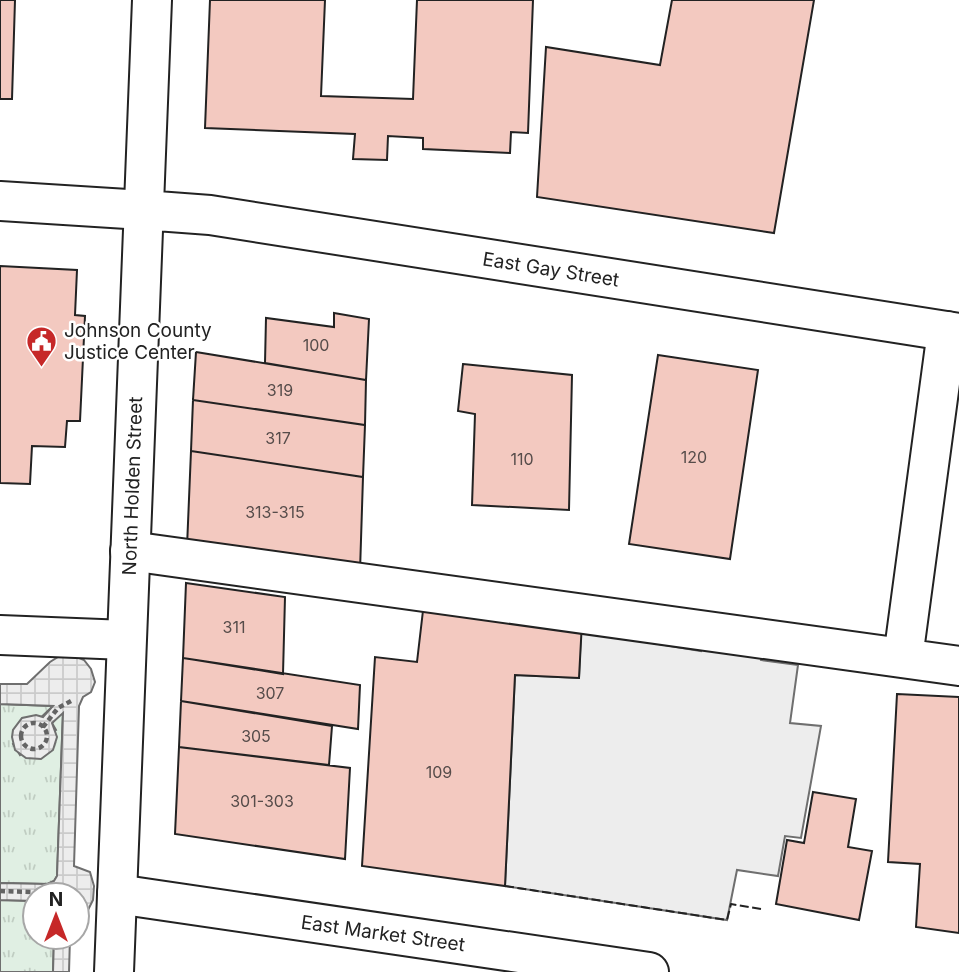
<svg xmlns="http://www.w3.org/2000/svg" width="959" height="972" font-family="Inter,sans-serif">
<defs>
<pattern id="grass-tufts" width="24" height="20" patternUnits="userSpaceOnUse" patternTransform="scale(1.75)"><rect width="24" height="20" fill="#e0efe3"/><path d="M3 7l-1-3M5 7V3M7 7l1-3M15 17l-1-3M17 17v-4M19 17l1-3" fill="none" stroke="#c0cdc2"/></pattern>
<pattern id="plaza-grid" width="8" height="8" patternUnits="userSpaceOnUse" patternTransform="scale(1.75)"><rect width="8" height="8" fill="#ededed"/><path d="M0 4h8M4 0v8" fill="none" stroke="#cbcbcb"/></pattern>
</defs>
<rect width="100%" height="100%" fill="#fff"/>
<!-- grass -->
<path fill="url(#grass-tufts)" stroke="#6f6f6f" stroke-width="2" d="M 0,704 L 53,706 L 13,744 L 20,755 L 56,730 L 52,723 L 63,711 L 57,876 L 54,881 L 48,884 L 0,883 Z
M 0,900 L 35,901 L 35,937 L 54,937 L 53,972 L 0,972 Z"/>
<!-- parking -->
<path fill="#ededed" stroke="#6f6f6f" stroke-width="2" d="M 581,631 L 701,651 L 704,641 L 762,650 L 761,660 L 798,665 L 790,723 L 821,726 L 801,838 L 785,836 L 778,876 L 737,870 L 727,920 L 505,886 L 515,675 L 579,678 Z"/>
<!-- plaza -->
<path fill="url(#plaza-grid)" stroke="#6f6f6f" stroke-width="2" d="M 72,655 L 84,660 L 91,669 L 95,682 L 91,692 L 83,697 L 79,706 L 74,866 L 90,872 L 94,886 L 93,900 L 85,916 L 77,920 L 77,895 L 35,895 L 35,901 L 0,900 L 0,883 L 47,884 L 54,881 L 57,876 L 63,713 L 52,723 L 57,737 L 53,750 L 41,759 L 26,758 L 15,750 L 12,737 L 13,730 L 22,718 L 36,715 L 43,717 L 53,706 L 0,704 L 0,684 L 27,684 L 50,662 L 58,657 Z
M 54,937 L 70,937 L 69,972 L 53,972 Z"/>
<!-- building -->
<path fill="#f3c9c0" stroke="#222" stroke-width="2" d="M 0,0 L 15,0 L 12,99 L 0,99 Z
M 210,0 L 325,0 L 321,96 L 413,99 L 417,0 L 533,0 L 528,133 L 511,132 L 510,153 L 423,149 L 423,138 L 388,136 L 387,160 L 353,159 L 355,134 L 205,128 Z
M 672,0 L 814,0 L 774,233 L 537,197 L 546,47 L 660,65 Z
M 0,266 L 77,270 L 75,315 L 85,316 L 80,421 L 67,421 L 65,447 L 32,446 L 30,484 L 0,483 Z
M 334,313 L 369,319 L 366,380 L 265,363 L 266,318 L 334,327 Z
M 196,352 L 366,380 L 365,425 L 193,400 Z
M 658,355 L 758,370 L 730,559 L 629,544 Z
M 463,364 L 572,375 L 569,510 L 472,505 L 475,414 L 458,411 Z
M 193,400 L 365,425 L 363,477 L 191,451 Z
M 191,451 L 363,477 L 360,571 L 187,547 Z
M 186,583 L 285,597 L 283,674 L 183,658 Z
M 424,602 L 582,622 L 579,678 L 515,675 L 505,886 L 362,866 L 375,657 L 417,662 Z
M 183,658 L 360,685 L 358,729 L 181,701 Z
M 897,694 L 959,697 L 959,933 L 916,927 L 920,864 L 888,862 Z
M 181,701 L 332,726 L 329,765 L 179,747 Z
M 179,747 L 350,768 L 345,859 L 175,834 Z
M 813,792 L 856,799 L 848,847 L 872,851 L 859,920 L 776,904 L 787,840 L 804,843 Z"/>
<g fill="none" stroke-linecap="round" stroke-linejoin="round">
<defs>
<path id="minor" d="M 0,201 L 143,210
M 130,551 L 959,666
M 0,635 L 126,640
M 903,658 L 947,331
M 117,894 L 649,972"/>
<path id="major" d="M 143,210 L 210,215 L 959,333
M 114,972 L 152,0"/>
</defs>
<!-- minor casing -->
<use href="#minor" stroke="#222" stroke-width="42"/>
<!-- major casing -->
<use href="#major" stroke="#222" stroke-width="42"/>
<!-- path -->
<path stroke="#646464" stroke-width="4.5" stroke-dasharray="5 3.5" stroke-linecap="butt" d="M21 736a13 13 0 1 1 26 0a13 13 0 1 1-26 0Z
M 43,727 L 58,708 L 71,701
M 0,891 L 64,893"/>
<!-- minor -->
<use href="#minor" stroke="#fff" stroke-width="38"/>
<!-- major -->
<use href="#major" stroke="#fff" stroke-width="38"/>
<!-- fence -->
<path stroke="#222" stroke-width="2" stroke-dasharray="9 3.5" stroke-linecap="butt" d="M 505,886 L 727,920 L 731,904 L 761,909"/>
</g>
<!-- icons -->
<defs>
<symbol id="civic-pin" viewBox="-11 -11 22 30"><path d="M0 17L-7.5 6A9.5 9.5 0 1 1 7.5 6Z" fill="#c62828" stroke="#fff"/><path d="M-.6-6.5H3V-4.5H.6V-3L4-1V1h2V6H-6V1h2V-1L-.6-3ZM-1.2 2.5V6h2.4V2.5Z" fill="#fff"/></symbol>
</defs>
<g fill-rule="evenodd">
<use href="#civic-pin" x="24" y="324" width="35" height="47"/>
</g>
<g text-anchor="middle" stroke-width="5" stroke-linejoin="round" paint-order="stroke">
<!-- number labels -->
<g font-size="16" fill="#564c4a">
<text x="316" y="351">100</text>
<text x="280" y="396">319</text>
<text x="278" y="444">317</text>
<text x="694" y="463">120</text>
<text x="522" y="465">110</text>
<text x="275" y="518">313-315</text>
<text x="234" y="633">311</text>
<text x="270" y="699">307</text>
<text x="256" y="742">305</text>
<text x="439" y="778">109</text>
<text x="262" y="807">301-303</text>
</g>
<!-- street labels -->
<g font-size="19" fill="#222" stroke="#fff">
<text transform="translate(551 269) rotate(9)" y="7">East Gay Street</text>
<text transform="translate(132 486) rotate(-88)" y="7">North Holden Street</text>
<text transform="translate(383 933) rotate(8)" y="7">East Market Street</text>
</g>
<!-- poi labels -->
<g font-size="19" fill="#222" stroke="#fff" text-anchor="start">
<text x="64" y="337">Johnson County<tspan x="64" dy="22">Justice Center</tspan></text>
</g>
</g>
<!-- north arrow -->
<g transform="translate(56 916)"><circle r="33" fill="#ffffff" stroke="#a7a7a7" stroke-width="2"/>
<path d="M0-5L12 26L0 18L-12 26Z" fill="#c62828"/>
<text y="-10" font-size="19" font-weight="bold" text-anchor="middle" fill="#222222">N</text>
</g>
</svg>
